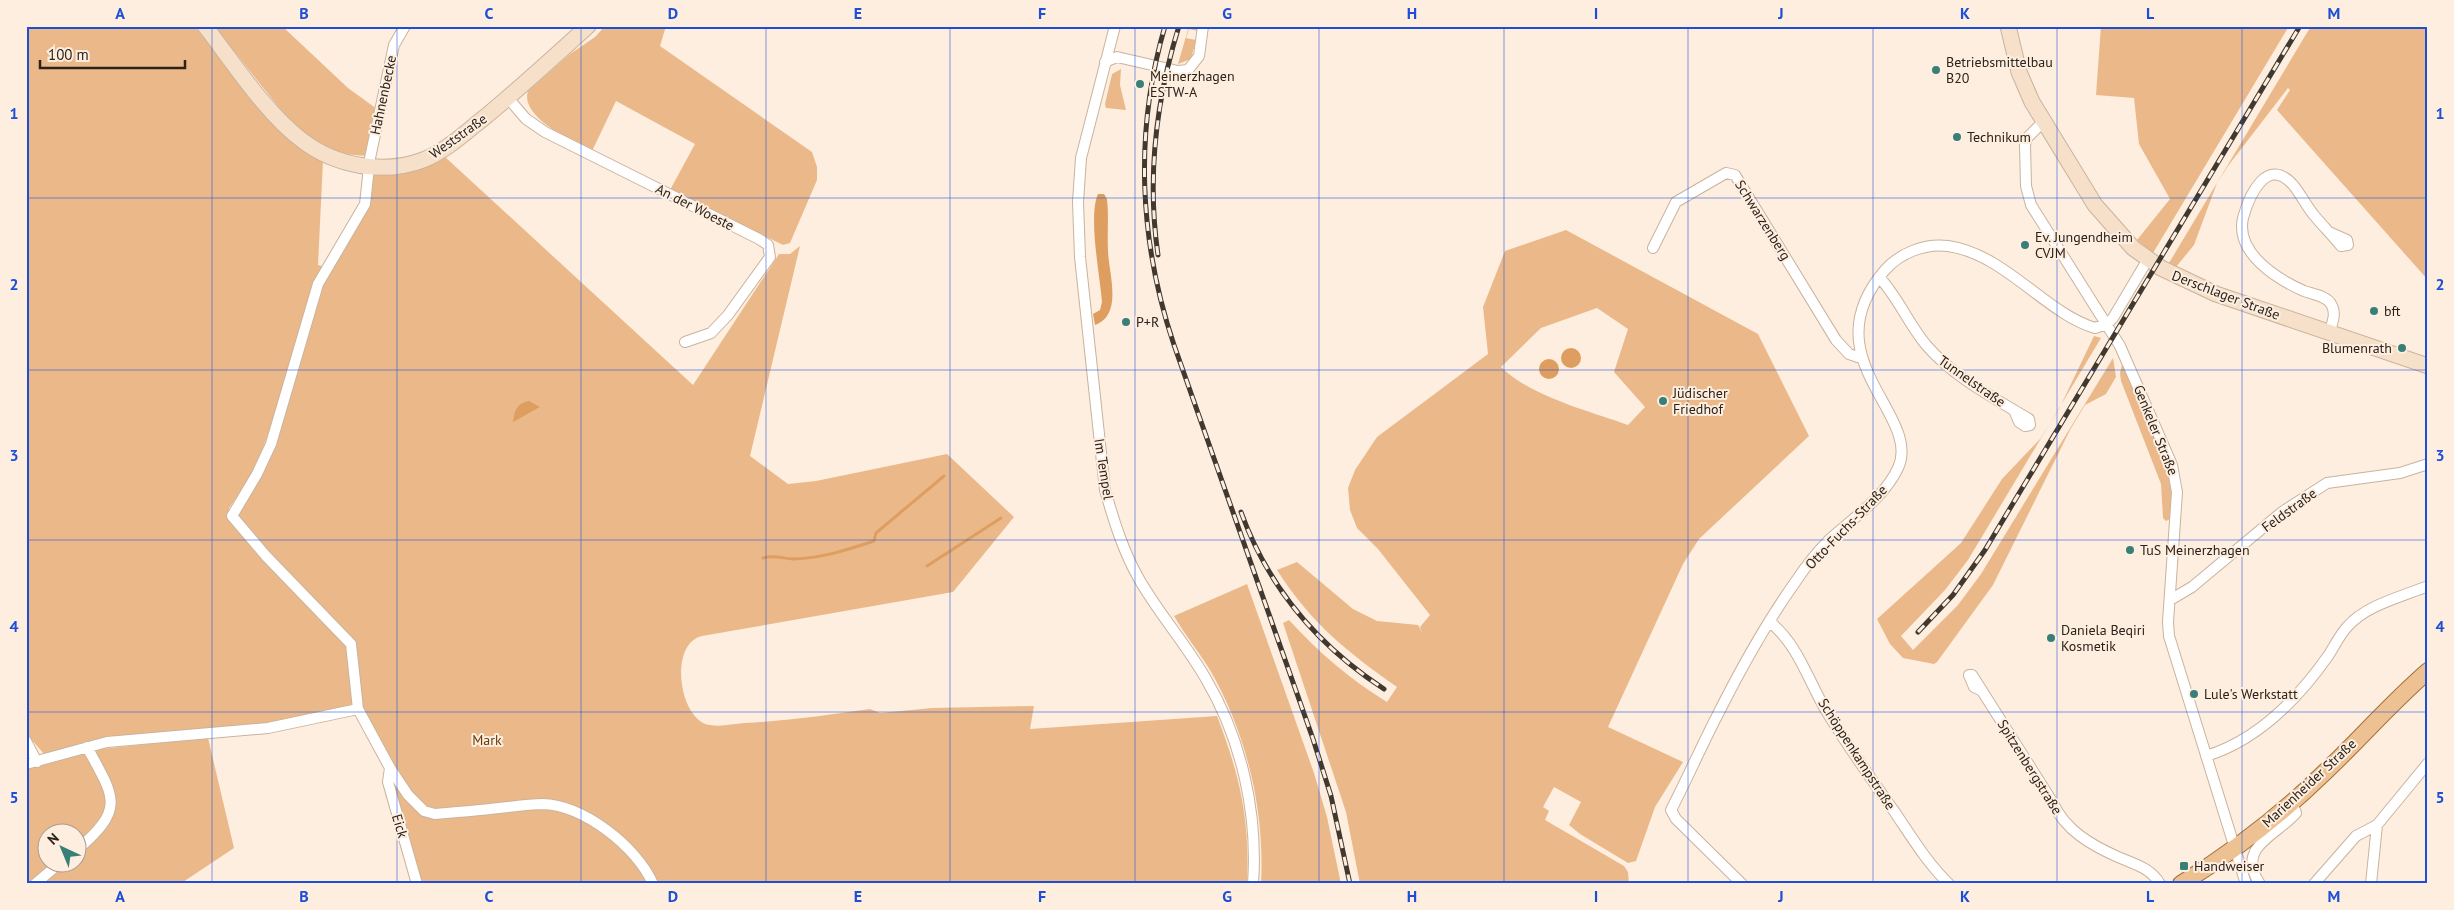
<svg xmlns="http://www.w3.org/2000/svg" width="2454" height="910" font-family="'PT Sans',sans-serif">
<rect width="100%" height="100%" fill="#fdeee0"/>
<!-- green -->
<path fill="#ebb989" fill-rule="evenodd" d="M 26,26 L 194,26 L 264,111 L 295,144 L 323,161 L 318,265 L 326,267 L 254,474 L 229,508 L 229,518 L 348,645 L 356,708 L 266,724 L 44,754 L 26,733 Z
M 214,26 L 282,26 L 348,88 L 377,109 L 366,156 L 334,153 L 292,124 Z
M 605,26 L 666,26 L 660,46 L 812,152 L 817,167 L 817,180 L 790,243 L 783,245 L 670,190 L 695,144 L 616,101 L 592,151 C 574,142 519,117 528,91 L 570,54 L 595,37 Z
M 1189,26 L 1198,28 L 1198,31 L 1189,29 L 1186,38 L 1196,40 L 1191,59 L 1178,64 Z
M 2101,26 L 2289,26 L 2153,253 L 2137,240 L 2170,199 L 2139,144 L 2134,98 L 2096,95 Z
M 2311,26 L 2428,26 L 2428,280 L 2277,110 L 2290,90 L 2288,88 L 2228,166 L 2217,183 L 2194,245 L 2176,267 L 2169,263 Z
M 1121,69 L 1120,85 L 1126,110 L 1106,108 L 1105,104 L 1112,74 Z
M 444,156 L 693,385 L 779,254 L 790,254 L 800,246 L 750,456 L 788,484 L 816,481 L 947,454 L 1014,517 L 953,592 L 702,636 C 668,644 679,721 710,725 C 721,727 733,724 744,723 C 786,721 828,715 870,709 L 880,713 L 932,708 L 1034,706 L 1030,729 L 1217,716 C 1240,776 1250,819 1247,884 L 656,884 C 638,845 601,823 566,802 L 569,813 C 602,828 634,849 650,884 L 419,884 L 391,787 L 393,770 L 359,708 L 353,643 L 235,517 L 260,476 L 276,442 L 321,285 L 366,204 L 372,170 L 393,175 L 433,163 Z
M 1566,230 L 1758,334 L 1809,436 L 1699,539 L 1683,564 L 1608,727 L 1683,762 L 1655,807 L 1636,861 L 1628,863 L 1580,834 L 1569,825 L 1581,802 L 1554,787 L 1543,807 L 1549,811 L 1545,820 L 1624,866 L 1628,872 L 1629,884 L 1360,884 L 1346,812 L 1283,623 L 1289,620 C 1319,653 1350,679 1387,702 L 1397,687 C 1347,652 1310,622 1277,570 L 1297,562 L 1353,609 L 1377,621 L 1418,625 L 1422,632 L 1420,627 L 1430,615 L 1378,549 L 1357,528 L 1350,510 L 1348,488 L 1355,470 L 1377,437 L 1488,354 L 1483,307 L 1505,251 ZM 1597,308 L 1628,329 L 1614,372 L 1645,407 L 1628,425 C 1589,411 1530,396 1501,367 L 1541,328 Z
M 2094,336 L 2101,338 L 1968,560 L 1945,590 L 1901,636 L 1913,650 L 1958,605 L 1981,574 L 2113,358 L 2116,377 L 2106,394 L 2085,405 L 2070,430 L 1993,585 L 1937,662 L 1934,664 L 1903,658 L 1890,644 L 1877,619 L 1961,543 L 2002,479 L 2040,439 L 2059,409 Z
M 2123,361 L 2169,467 L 2173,479 L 2172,518 L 2166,521 L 2163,518 L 2161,484 L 2121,381 L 2120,373 Z
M 1247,584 L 1314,773 L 1327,817 L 1341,884 L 1261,884 C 1265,811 1247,734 1210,670 C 1199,652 1185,635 1174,616 Z
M 208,738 L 234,848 L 180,884 L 37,884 L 63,863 L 78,862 L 78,850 L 114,803 L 90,750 Z
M 87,750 L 109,803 L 101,826 L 78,846 L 78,832 L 48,832 L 48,862 L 59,863 L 34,884 L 26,884 L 26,766 Z"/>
<!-- water -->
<path fill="#de9e5f" d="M 1098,194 L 1104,194 L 1107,199 C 1109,216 1107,233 1108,250 C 1108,271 1124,315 1095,325 L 1093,314 L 1100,310 L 1102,302 C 1100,276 1088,216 1098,194 Z
M1561 358a10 10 0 1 1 20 0a10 10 0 1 1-20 0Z
M1539 369a10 10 0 1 1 20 0a10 10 0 1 1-20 0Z
M 529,401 L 540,407 L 513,422 C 515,410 516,404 529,401 Z"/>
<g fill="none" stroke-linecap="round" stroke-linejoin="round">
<!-- stream -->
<path stroke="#de9e5f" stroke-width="3" d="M 763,558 C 778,554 781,559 794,559 C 823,558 846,550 874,541 L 876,533 L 944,476
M 927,566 L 1001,518"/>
<defs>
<path id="minor" d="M 405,26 L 394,45 L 370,158 L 365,204 L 318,284 L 271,444 L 257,474 L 232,516 L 266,556 L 351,644 L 358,709 L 390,768 L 408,795 L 424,811 L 435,814 C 459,812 483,810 508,807 C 519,806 531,804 542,804 C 584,805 637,847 653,884
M 1115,26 L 1081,158 L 1078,202 L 1080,257 L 1105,490 C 1114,521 1123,551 1139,579 C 1159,614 1186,644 1206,679 C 1242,740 1258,814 1253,884
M 1105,62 L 1117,57 L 1178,71 L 1188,70 L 1199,56 L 1203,26
M 508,98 L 526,119 L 545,132 L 759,239 L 768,245 L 770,257 L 728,315 L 711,333 L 685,342
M 2044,121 L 2027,138 L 2025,145 L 2026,186 L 2031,205 L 2120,346 L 2172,465 L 2177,492 L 2168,622 L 2169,636 L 2246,884
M 2329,232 L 2347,240 L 2348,245 L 2341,246 C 2332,235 2322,225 2313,214 C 2306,205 2301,195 2294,186 C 2267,154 2249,196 2243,218 C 2235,253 2277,279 2304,291 C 2312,294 2327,296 2331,304 C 2337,313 2332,324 2329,333
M 1653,248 L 1676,202 L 1726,173 L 1735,175 L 1836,340 L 1849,354 L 1861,358
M 1879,277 C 1898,297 1909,325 1927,346 C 1955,378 1994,398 2029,419 L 2030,425 L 2025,426 L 2019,422 L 2014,410
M 2170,600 L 2192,587 L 2282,512 L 2327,483 L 2400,473 L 2428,464
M 1770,622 C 1797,644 1807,677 1824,707 C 1845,743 1870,777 1894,811 C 1911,836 1927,863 1949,884
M 1982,691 L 1974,687 L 1969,675 L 1972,675 L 2053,803 C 2065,830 2091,845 2118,857 C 2134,864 2151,868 2160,884
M 26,741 L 37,762
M 2206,756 C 2258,740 2297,700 2328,656 C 2334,647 2339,636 2347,627 C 2366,605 2401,597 2428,586
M 26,764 L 107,742 L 268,728 L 358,709
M 390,768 L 388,782 L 417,884
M 78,849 C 126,808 114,797 87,747
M 35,884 L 61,862
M 1742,884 L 1676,819 L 1671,810 C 1687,779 1701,747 1717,716 C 1740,670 1766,623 1796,581 C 1806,566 1817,552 1829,540 C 1853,518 1884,498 1898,468 C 1923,415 1809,358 1885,270 C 1900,253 1925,243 1948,246 C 2005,254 2045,313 2095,328 L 2107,324 L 2113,318 L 2148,259
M 2260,884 C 2235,847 2276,836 2296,813 L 2292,802
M 2314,884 L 2356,836 L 2377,825
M 2371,884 L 2377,825 L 2428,763"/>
<path id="secondary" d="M 205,26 C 233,62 267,115 303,141 C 336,166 384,175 423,160 C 446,151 466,132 485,117 C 520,88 554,57 588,26
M 2008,26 L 2019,72 L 2032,102 L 2095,205 L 2133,248 L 2161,268 L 2216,294 L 2428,366"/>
<path id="primary" d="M 2181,884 C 2233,852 2282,814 2325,772 C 2360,739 2391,703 2428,671"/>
</defs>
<!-- minor casing -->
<use href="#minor" stroke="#cab39d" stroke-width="12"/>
<!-- secondary casing -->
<use href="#secondary" stroke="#cab39d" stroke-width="17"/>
<!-- primary casing -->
<use href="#primary" stroke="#a16f39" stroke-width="18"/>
<!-- minor -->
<use href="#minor" stroke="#fff" stroke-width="10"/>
<!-- secondary -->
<use href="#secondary" stroke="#f6e0c9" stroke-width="15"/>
<!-- primary -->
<use href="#primary" stroke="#edc192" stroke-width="16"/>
<defs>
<path id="rail" d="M 1165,26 C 1134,132 1139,241 1174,345 L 1313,739 L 1331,796 L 1350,884
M 1158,255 C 1147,179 1156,100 1179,26
M 1241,512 C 1268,587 1317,645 1384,689
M 1918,632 L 1953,595 L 1985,550 L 2300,26"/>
</defs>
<!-- rail casing -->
<use href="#rail" stroke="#41382f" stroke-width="5"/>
<!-- rail -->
<use href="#rail" stroke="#fdeee0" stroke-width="3" stroke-dasharray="9" stroke-linecap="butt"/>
</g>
<!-- grid -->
<path fill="none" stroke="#1d4ed8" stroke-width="1" stroke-opacity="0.55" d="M 212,26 L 212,884M 397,26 L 397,884M 581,26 L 581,884M 766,26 L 766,884M 950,26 L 950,884M 1135,26 L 1135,884M 1319,26 L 1319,884M 1504,26 L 1504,884M 1688,26 L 1688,884M 1873,26 L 1873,884M 2057,26 L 2057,884M 2242,26 L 2242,884M 26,198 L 2428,198M 26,370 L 2428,370M 26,540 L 2428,540M 26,712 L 2428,712"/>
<!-- markers -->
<g fill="#387f77" stroke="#fdeee0" stroke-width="2">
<circle cx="1936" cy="70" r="5"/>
<circle cx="1140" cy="84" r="5"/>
<circle cx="1957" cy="137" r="5"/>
<circle cx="2025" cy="245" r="5"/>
<circle cx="2374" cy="311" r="5"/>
<circle cx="1126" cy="322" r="5"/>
<circle cx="2402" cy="348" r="5"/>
<circle cx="1663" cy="401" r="5"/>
<circle cx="2130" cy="550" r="5"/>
<circle cx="2051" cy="638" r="5"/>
<circle cx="2194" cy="694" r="5"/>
<rect x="2179" y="861" width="10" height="10" rx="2.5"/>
</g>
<g text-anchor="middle" stroke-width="4" stroke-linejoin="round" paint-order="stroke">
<!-- poi labels -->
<g font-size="14" fill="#2b221a" stroke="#fdeee0" text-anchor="start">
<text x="1946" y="67">Betriebsmittelbau<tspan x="1946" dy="16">B20</tspan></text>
<text x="1150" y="81">Meinerzhagen<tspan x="1150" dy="16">ESTW-A</tspan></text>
<text x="1967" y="142">Technikum</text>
<text x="2035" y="242">Ev. Jungendheim<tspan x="2035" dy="16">CVJM</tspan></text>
<text x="2384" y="316">bft</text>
<text x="1136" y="327">P+R</text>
<text x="2392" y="353" text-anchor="end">Blumenrath</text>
<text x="1673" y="398">Jüdischer<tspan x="1673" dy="16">Friedhof</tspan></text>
<text x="2140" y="555">TuS Meinerzhagen</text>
<text x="2061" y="635">Daniela Beqiri<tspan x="2061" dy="16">Kosmetik</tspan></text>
<text x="2204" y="699">Lule's Werkstatt</text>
<text x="2194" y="871">Handweiser</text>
</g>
<!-- street labels -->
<g font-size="14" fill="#2b221a" stroke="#fdeee0">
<text transform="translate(383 95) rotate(-78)" y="5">Hahnenbecke</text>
<text transform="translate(458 136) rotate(-35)" y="5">Weststraße</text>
<text transform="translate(695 207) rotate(27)" y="5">An der Woeste</text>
<text transform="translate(1763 220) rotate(58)" y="5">Schwarzenberg</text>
<text transform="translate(2226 295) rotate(21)" y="5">Derschlager Straße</text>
<text transform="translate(1972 381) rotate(35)" y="5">Tunnelstraße</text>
<text transform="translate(2156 430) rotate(68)" y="5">Genkeler Straße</text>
<text transform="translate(1104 469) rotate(81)" y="5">Im Tempel</text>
<text transform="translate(2289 510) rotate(-36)" y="5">Feldstraße</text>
<text transform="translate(1846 527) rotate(-46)" y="5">Otto-Fuchs-Straße</text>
<text transform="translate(1857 754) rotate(57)" y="5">Schöppenkampstraße</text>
<text transform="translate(2030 767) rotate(58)" y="5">Spitzenbergstraße</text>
<text transform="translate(2309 783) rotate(-43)" y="5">Marienheider Straße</text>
<text transform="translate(400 826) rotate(74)" y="5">Eick</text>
</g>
<!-- park labels -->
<g font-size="14" fill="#663c09" stroke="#fdeee0">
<text x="487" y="745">Mark</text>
</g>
</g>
<!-- border -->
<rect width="2454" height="910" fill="none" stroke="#fdeee0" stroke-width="55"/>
<!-- north arrow -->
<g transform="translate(62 848) rotate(316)"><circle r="24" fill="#fdeee0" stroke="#a99c91"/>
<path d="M0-4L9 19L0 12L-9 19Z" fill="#387f77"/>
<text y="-8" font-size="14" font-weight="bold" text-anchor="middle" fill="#2b221a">N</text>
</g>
<!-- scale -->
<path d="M40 60v8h145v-8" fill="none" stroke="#2b221a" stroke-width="2.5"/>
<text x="48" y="60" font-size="15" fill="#2b221a" stroke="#fdeee0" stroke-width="4" paint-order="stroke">100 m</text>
<rect x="28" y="28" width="2398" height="854" fill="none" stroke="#1d4ed8" stroke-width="2"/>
<g font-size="16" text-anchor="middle" font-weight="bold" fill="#1d4ed8">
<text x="120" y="19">A</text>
<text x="304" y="19">B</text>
<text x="489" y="19">C</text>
<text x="673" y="19">D</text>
<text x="858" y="19">E</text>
<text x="1042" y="19">F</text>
<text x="1227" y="19">G</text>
<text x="1412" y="19">H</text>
<text x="1596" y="19">I</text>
<text x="1781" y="19">J</text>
<text x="1965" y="19">K</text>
<text x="2150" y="19">L</text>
<text x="2334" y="19">M</text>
<text x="14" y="119">1</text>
<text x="2440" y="119">1</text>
<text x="14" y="290">2</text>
<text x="2440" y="290">2</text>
<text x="14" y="461">3</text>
<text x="2440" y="461">3</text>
<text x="14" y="632">4</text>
<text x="2440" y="632">4</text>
<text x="14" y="803">5</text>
<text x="2440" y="803">5</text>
<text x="120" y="902">A</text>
<text x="304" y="902">B</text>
<text x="489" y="902">C</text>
<text x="673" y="902">D</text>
<text x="858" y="902">E</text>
<text x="1042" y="902">F</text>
<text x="1227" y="902">G</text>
<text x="1412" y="902">H</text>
<text x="1596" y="902">I</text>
<text x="1781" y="902">J</text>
<text x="1965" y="902">K</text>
<text x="2150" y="902">L</text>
<text x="2334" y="902">M</text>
</g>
</svg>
